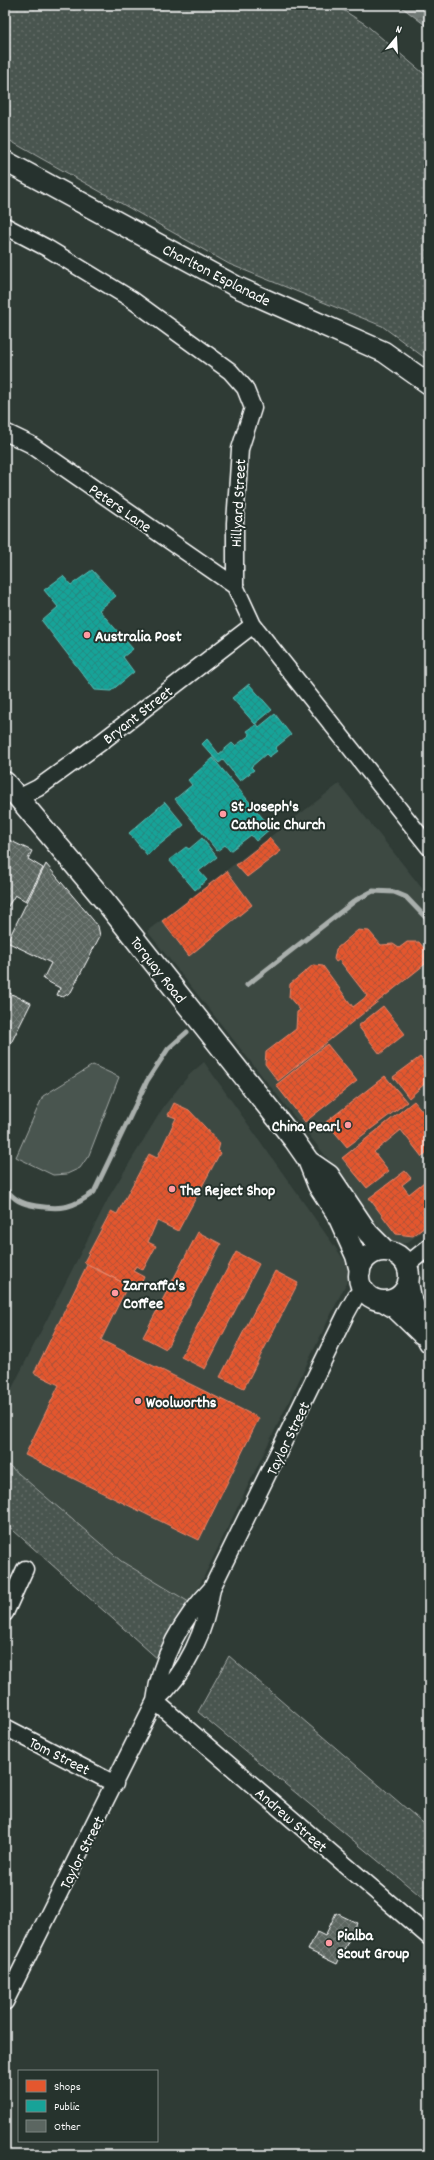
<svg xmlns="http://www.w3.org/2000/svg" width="434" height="2160" font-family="Dekko,sans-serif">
<defs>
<pattern id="park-dots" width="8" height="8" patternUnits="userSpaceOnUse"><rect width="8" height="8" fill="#4a544f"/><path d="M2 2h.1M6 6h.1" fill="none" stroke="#656e69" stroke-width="1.8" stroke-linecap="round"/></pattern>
<pattern id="water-ripples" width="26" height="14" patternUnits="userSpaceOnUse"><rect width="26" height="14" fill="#707975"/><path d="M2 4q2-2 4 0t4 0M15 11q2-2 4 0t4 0" fill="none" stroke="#5e6260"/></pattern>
<pattern id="shops-cross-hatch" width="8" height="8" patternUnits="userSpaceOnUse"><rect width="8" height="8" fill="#e4572e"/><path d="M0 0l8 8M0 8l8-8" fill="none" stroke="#af5338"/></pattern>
<pattern id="public-cross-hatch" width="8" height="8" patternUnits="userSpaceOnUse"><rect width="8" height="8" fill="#17a398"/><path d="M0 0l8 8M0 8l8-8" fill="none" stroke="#278981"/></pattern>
<pattern id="building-cross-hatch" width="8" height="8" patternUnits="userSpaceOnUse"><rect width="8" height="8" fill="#5b6661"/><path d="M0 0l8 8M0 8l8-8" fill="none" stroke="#747d79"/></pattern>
</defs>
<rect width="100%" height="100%" fill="#2f3b35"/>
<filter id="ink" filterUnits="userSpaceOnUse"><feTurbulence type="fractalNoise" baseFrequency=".025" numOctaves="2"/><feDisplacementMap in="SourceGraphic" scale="8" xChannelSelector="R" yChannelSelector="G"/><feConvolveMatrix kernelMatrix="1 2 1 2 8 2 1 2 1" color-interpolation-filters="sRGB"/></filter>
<g filter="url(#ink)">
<!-- built -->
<path fill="#3c4842" d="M 339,784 L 429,897 L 429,1226 L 407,1243 L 400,1244 L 385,1238 L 339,1173 L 147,931 Z
M 204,1062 L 352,1271 L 195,1595 L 189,1602 L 121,1561 L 5,1462 L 5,1402 L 110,1195 L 164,1106 L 189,1075 Z"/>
<!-- park -->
<path fill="url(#park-dots)" stroke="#a4aaa7" d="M 5,5 L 335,5 L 365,24 L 429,78 L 429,361 L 382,326 L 229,264 L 5,138 Z
M 5,1462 L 121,1561 L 189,1602 L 159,1660 L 5,1523 Z
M 229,1656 L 429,1828 L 429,1903 L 198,1712 Z"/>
<!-- pitch -->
<path fill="#4a544f" stroke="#a4aaa7" d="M 93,1065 L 119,1077 L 89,1155 L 80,1168 L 67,1174 L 53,1175 L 16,1157 L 43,1096 Z"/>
<!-- water -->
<path fill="url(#water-ripples)" stroke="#a9afac" d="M 399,5 L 429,5 L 429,28 Z"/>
<!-- shops -->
<path fill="url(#shops-cross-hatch)" stroke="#ec896d" d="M 270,838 L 281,851 L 247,877 L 236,865 Z
M 227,871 L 252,905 L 189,956 L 162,921 Z
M 358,930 L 369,931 L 381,945 L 393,944 L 399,948 L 407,942 L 419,942 L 429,954 L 429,961 L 278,1081 L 265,1064 L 266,1052 L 296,1029 L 297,1012 L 300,1010 L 289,997 L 290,984 L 313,965 L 323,966 L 353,1007 L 367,996 L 339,960 L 336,962 L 334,959 L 336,949 Z
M 383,1006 L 405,1034 L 380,1054 L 358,1026 Z
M 327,1044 L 357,1081 L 305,1122 L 276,1085 Z
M 420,1057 L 428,1066 L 422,1071 L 429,1080 L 409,1098 L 393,1077 Z
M 385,1076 L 407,1102 L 347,1147 L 326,1122 Z
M 414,1101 L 429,1119 L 429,1152 L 422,1157 L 401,1130 L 374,1152 L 389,1171 L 367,1188 L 342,1158 Z
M 174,1103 L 189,1110 L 220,1143 L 218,1151 L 220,1153 L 178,1231 L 157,1221 L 148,1242 L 156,1246 L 143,1270 L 136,1266 L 133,1271 L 144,1277 L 138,1291 L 84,1262 L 111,1211 L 117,1214 L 149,1154 L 157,1158 L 176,1118 L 168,1115 Z
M 405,1171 L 411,1178 L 402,1185 L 409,1194 L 429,1178 L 429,1224 L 413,1236 L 396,1234 L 369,1198 Z
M 198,1232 L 221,1244 L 166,1349 L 143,1337 Z
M 236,1252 L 259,1264 L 205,1369 L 181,1357 Z
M 87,1265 L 128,1285 L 101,1340 L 259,1418 L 199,1540 L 25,1455 L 59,1385 L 34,1373 Z
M 275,1271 L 298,1283 L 244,1388 L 220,1377 Z"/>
<!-- public -->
<path fill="url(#public-cross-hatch)" stroke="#5dbfb7" d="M 92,570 L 116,596 L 99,610 L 133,649 L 123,657 L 134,672 L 111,691 L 95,690 L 42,621 L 58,607 L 44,590 L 63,576 L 71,585 Z
M 249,684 L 272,710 L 255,724 L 232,698 Z
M 275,714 L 291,735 L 275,748 L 277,751 L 269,757 L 266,754 L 251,767 L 254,770 L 240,781 L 223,760 L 219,763 L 202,744 L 207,739 L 219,754 L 232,743 L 235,746 L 250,735 L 247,731 L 257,724 L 259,727 Z
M 213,758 L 271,828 L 256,841 L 251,835 L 230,851 L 225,845 L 217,851 L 175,799 L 192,785 L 188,780 Z
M 165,802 L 184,825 L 147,855 L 129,833 Z
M 202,838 L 217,857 L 199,871 L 207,880 L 195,890 L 169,860 L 186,847 L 189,849 Z"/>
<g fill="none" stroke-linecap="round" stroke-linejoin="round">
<!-- stream -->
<path stroke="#a9afac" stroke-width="5" d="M 247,985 L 356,900 L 373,891 L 394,892 L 406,897 L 429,921
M 5,1188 C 14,1200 22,1204 36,1206 C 62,1210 73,1208 94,1192 L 147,1081 L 168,1049 L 187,1032"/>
</g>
<!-- building -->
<path fill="url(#building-cross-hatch)" stroke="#fff" d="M 9,840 L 32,851 L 28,859 L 43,868 L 26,901 L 15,895 L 7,908 L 5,907 L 5,847 Z
M 46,864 L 98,926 L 100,936 L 71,992 L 63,997 L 57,995 L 60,988 L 43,979 L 51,963 L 7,942 Z
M 5,991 L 31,1003 L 5,1055 Z
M 336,1913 L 357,1923 L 337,1964 L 308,1950 L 317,1932 L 325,1936 Z"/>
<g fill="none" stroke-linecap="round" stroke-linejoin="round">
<defs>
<path id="minor" d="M 5,226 L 47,248 L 131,299 L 230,371 L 245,388 L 253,408 L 240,449 L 235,523 L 235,586 L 253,625 L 429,847
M 5,432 L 30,444 L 235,586
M 18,798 L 38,788 L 100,743 L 253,625
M 405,1263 L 414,1259 L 429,1247
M 5,1613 L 25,1569
M 155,1701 C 187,1673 206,1630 212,1588 L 346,1314 L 356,1296 L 363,1290
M 155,1701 L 429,1937
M 5,1727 L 115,1784
M 5,2002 L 155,1701 C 160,1658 182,1619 212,1588"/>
<path id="tertiary" d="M 5,161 L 239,288 L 384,352 L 429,384
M 5,782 L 108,905 L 294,1140 L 308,1160 L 318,1185 L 337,1214 L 356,1256 L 360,1271
M 310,1162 L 329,1175 L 368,1233 L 386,1251
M359 1276a25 25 0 1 1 50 0a25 25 0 1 1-50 0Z
M 408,1282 L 411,1298 L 429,1342
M 383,1301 L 395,1308 L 422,1334"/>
</defs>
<!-- minor casing -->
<use href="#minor" stroke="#fff" stroke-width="19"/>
<!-- tertiary casing -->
<use href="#tertiary" stroke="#fff" stroke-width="23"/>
<!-- minor -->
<use href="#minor" stroke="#26332d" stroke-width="16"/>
<!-- tertiary -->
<use href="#tertiary" stroke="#26332d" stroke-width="20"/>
</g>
</g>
<!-- markers -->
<g fill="#ff9aa2" stroke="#26332d" stroke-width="1.5">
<circle cx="87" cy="635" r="4"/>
<circle cx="223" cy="814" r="4"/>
<circle cx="348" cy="1125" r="4"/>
<circle cx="172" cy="1189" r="4"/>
<circle cx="115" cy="1293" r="4"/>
<circle cx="138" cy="1401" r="4"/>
<circle cx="329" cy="1943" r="4"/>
</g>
<g text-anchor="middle" stroke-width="4" stroke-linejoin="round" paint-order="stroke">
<!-- street labels -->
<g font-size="16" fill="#fff" stroke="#26332d">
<text transform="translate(217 274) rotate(27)" y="6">Charlton Esplanade</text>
<text transform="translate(237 503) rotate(-87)" y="6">Hillyard Street</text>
<text transform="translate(121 507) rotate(35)" y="6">Peters Lane</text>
<text transform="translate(137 714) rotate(-38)" y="6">Bryant Street</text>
<text transform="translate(159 969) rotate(52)" y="6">Torquay Road</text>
<text transform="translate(287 1438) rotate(-64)" y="6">Taylor Street</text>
<text transform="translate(60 1755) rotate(27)" y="6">Tom Street</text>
<text transform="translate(292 1819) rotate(41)" y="6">Andrew Street</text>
<text transform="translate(81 1852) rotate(-63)" y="6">Taylor Street</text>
</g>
<!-- poi labels -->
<g font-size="16" font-weight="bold" fill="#fff" stroke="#26332d" text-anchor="start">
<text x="95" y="641">Australia Post</text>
<text x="231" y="811">St Joseph's<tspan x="231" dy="18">Catholic Church</tspan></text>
<text x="340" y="1131" text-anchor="end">China Pearl</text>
<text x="180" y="1195">The Reject Shop</text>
<text x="123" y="1290">Zarraffa's<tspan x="123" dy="18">Coffee</tspan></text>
<text x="146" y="1407">Woolworths</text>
<text x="337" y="1940">Pialba<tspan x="337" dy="18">Scout Group</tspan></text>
</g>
</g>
<!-- margin -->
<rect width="434" height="2160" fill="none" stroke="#26332d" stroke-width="20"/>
<rect x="10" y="10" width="414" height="2140" fill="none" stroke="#fff" stroke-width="1.5" filter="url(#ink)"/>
<!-- legend -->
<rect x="18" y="2070" width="140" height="72" fill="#26332d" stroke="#7d8581"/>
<rect x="26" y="2080" width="20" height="12" fill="#e4572e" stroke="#7d8581"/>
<text x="54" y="2090" font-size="12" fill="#ffffff">Shops</text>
<rect x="26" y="2100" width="20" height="12" fill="#17a398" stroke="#7d8581"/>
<text x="54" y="2110" font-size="12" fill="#ffffff">Public</text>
<rect x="26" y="2120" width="20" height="12" fill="#5b6661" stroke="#7d8581"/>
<text x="54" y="2130" font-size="12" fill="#ffffff">Other</text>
<!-- north arrow -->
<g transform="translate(396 38) rotate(18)" stroke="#26332d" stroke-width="3" paint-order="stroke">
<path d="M0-3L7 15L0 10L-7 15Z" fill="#ffffff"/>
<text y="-6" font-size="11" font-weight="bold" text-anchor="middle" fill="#ffffff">N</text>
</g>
</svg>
